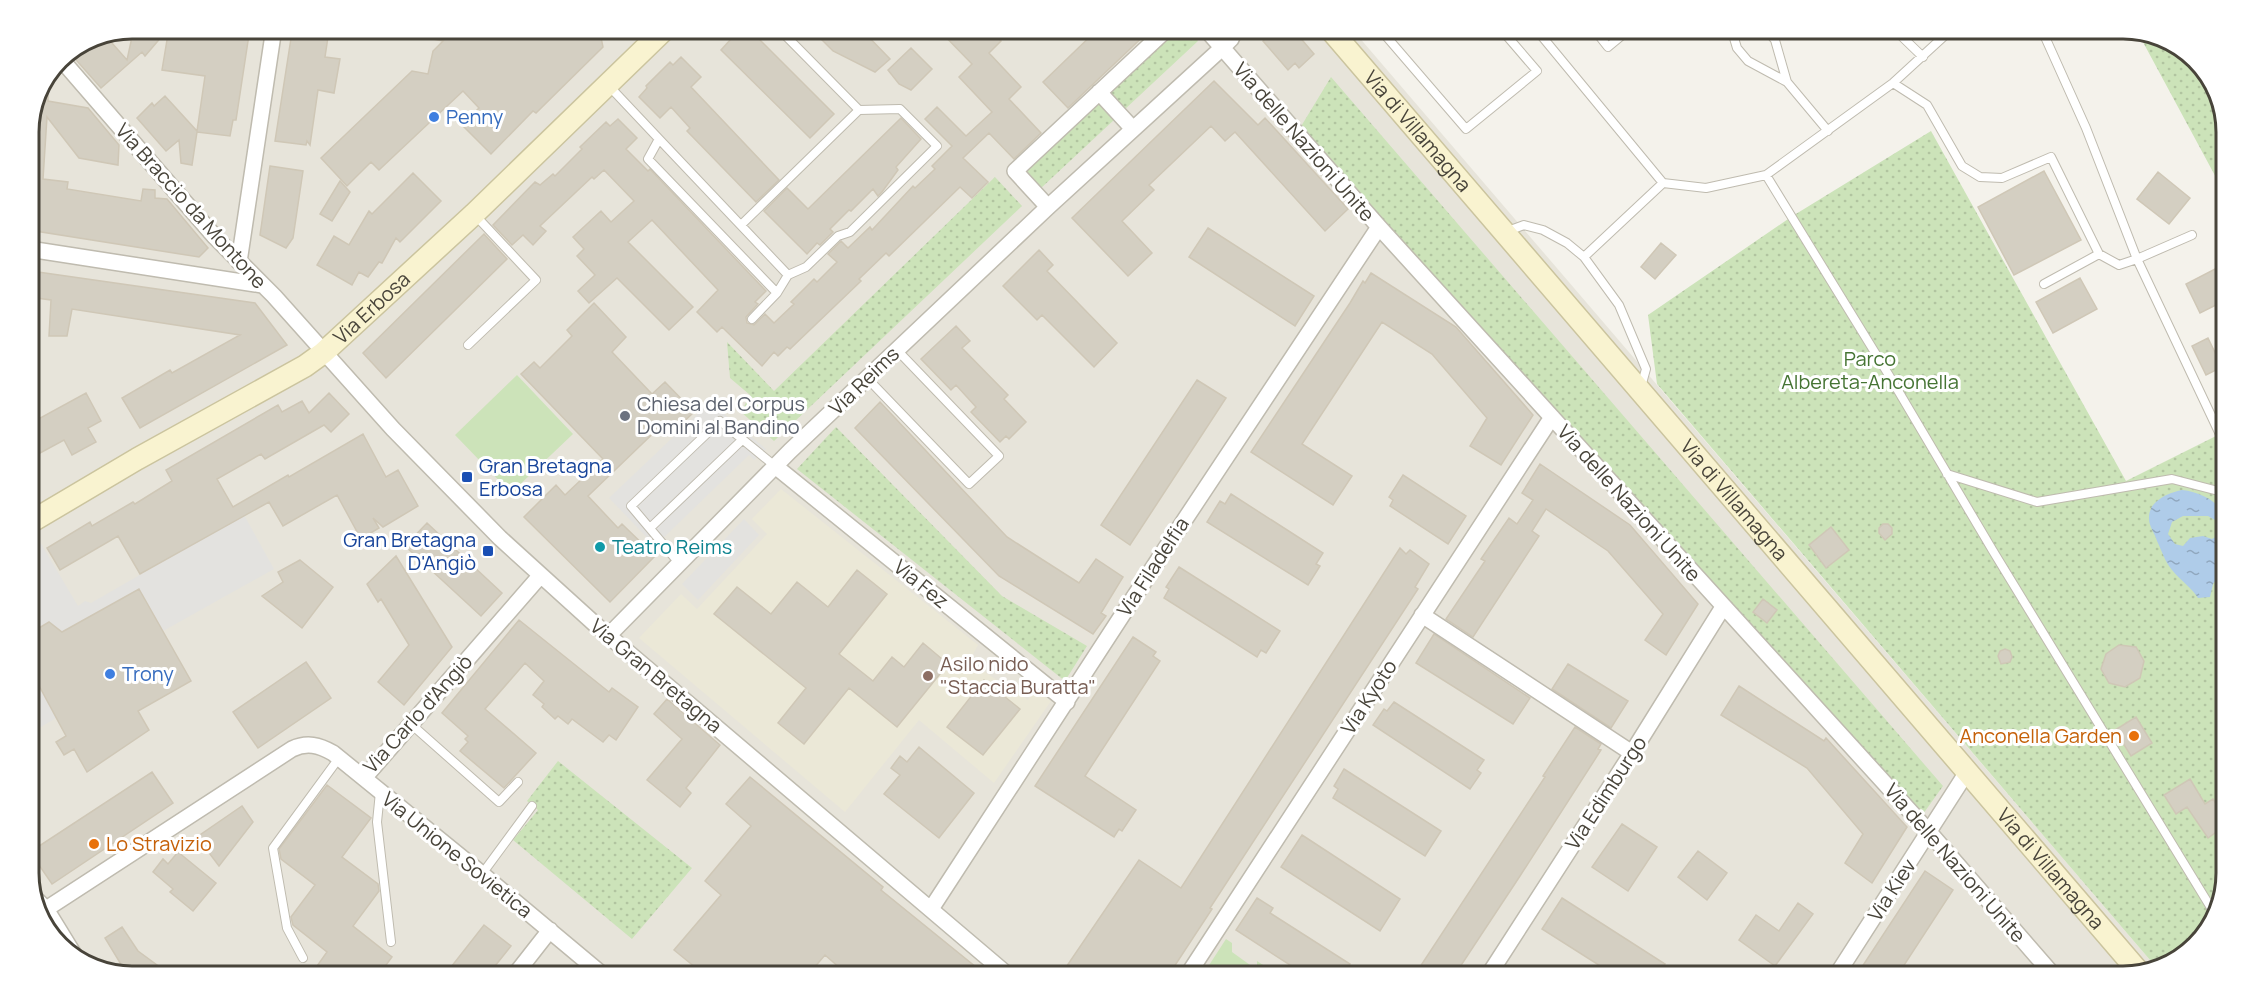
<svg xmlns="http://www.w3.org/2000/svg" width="2255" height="1005" font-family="Manrope,sans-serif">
<defs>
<pattern id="park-dots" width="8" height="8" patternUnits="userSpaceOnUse" patternTransform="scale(1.5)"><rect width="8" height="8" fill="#cce3b9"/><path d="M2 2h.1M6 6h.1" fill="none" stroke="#b1c4a0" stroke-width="1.8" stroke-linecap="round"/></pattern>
<pattern id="water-ripples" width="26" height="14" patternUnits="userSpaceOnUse" patternTransform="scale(1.5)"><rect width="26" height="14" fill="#afcce9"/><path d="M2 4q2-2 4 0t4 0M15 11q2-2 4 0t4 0" fill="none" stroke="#90a7be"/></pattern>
</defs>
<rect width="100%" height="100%" fill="#f4f2eb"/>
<!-- residential -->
<path fill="#e7e4da" d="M 132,29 L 1352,29 L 2156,967 L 2124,976 L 132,976 L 92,969 L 46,931 L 29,880 L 29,125 L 59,58 L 93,36 Z"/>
<!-- education -->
<path fill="#ebe8d7" d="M 781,489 L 978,645 L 969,662 L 1028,700 L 1034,690 L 1051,701 L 994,783 L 919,720 L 845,812 L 639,638 L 681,594 L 697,609 L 767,534 L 752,519 Z"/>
<!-- green -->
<path fill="#cce3b9" d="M 517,375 L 573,434 L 511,493 L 455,435 Z
M 1226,939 L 1232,943 L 1232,952 L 1257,970 L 1257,961 L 1280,976 L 1202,976 Z"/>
<!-- park -->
<path fill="url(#park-dots)" d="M 1173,29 L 1188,29 L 1198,41 L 1124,110 L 1107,91 Z
M 2137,31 L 2163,36 L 2209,74 L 2226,125 L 2226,196 Z
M 1331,77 L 1943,786 L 1923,814 L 1300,128 Z
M 1098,102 L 1115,119 L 1040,189 L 1025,172 Z
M 1931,131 L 2126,481 L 2226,431 L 2226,873 L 2219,913 L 2180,959 L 2156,967 L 1657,384 L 1648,315 L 1791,217 Z
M 995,177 L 1022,206 L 774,441 L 741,412 L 750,395 L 730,378 L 727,342 L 774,391 Z
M 836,427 L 1002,596 L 1087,646 L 1065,681 L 797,469 Z
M 558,761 L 692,868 L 632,939 L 513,840 L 538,810 L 527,801 Z"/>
<!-- parking -->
<path fill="#e3e2df" d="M 710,402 L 766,449 L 754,460 L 749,455 L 655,546 L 609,498 Z
M 244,515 L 274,569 L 163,631 L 139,589 L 62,632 L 48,622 L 29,634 L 29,549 L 40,542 L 78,606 L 85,601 L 91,603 Z
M 744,519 L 759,535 L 698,600 L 682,584 Z
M 29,667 L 56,718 L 29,734 Z"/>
<!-- water -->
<path fill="url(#water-ripples)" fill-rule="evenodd" d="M 2182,490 C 2200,492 2216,500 2226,516 L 2226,565 L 2213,584 L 2210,597 L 2198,598 C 2191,587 2181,581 2172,570 C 2165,562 2162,551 2157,541 C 2155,534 2149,526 2149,519 C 2148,501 2168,493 2182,490 ZM 2183,516 L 2208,516 L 2215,520 L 2220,531 L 2219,535 L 2212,539 L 2203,536 L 2190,538 L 2183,546 L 2175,544 L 2168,534 L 2172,522 Z"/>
<!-- building -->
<path fill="#d4cfc2" stroke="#cfc7b6" stroke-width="1.5" d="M 134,28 L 169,28 L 145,56 L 142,52 L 101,88 L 69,52 L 93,36 L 104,34 L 127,60 Z
M 169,28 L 250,28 L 236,120 L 233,120 L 230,136 L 197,132 L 192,165 L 181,163 L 179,140 L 166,151 L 137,118 L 152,103 L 154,106 L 165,96 L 197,131 L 205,76 L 162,70 Z
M 414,28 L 599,28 L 603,47 L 536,113 L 533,111 L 491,154 L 462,125 L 479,108 L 463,91 L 379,170 L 371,162 L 347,186 L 321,158 L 412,71 L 428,74 L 433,51 L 443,41 L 413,35 Z
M 741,28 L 748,28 L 834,114 L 810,138 L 721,50 Z
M 810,28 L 860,28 L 890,59 L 875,72 L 833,51 Z
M 937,28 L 989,28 L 1001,41 L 989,53 L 1021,87 L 1009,99 L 1041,133 L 1014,159 L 989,133 L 963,158 L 988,182 L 972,198 L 960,187 L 889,256 L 886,253 L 859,279 L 861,281 L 790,349 L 787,347 L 778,356 L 774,352 L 762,366 L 722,327 L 717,332 L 697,312 L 718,290 L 652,220 L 628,242 L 693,307 L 669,330 L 617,278 L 589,303 L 578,291 L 595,275 L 577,256 L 584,249 L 573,237 L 601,211 L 611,222 L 634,201 L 604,170 L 594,179 L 592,177 L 540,226 L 546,231 L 533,245 L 523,235 L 512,245 L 493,225 L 535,182 L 540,185 L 553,174 L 555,176 L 582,149 L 580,147 L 606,122 L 610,126 L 618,119 L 637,138 L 626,149 L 648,171 L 650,169 L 766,291 L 755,302 L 758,304 L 746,317 L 747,323 L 754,325 L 765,314 L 774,323 L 794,304 L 791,302 L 814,279 L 817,282 L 837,262 L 828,254 L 841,241 L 848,248 L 870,227 L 872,230 L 913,186 L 915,188 L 935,169 L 932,166 L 952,146 L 925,119 L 937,107 L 966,136 L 992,112 L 959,77 L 972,64 Z
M 1099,28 L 1152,28 L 1068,108 L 1043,82 Z
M 1277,28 L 1292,28 L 1314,54 L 1299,68 L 1295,63 L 1288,70 L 1263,41 Z
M 292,32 L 328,37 L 325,57 L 340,59 L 334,93 L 318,90 L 310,145 L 307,141 L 306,145 L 275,141 Z
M 911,48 L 932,69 L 911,90 L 899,84 L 888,70 Z
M 681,57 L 701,77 L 691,87 L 779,180 L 756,202 L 687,131 L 690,128 L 671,107 L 660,118 L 639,97 L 647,88 L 646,86 L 670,62 L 673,65 Z
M 1214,81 L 1258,125 L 1265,118 L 1348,209 L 1325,231 L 1235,132 L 1225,141 L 1211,126 L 1149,185 L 1154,190 L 1122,221 L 1152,253 L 1128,276 L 1072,218 Z
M 48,83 L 48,101 L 88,108 L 119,145 L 118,165 L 79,158 L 47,117 L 43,179 L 68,182 L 67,189 L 141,201 L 143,189 L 155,190 L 155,198 L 167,199 L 208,248 L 199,257 L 29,230 L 29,125 Z
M 901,118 L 921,139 L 896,167 L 898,170 L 882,192 L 878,196 L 873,189 L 851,211 L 849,210 L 830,229 L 833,232 L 820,245 L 817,243 L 807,254 L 764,211 L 787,188 L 808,209 Z
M 270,166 L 303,171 L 293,238 L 286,248 L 260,235 Z
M 2044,171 L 2081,240 L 2014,275 L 1978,207 Z
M 2158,172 L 2190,198 L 2169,224 L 2137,199 Z
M 413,173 L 441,201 L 400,242 L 396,238 L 382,263 L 379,262 L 368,277 L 359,272 L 352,285 L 317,265 L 334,236 L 349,245 L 369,211 L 372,214 Z
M 340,181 L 350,192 L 332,221 L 320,214 Z
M 1208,228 L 1314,296 L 1295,326 L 1189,257 Z
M 484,234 L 507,259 L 386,378 L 363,353 Z
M 1661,243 L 1676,255 L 1655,279 L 1641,267 Z
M 1039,250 L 1053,265 L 1047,271 L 1117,343 L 1094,367 L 1042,315 L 1037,320 L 1003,286 Z
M 2217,268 L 2226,287 L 2226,300 L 2200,313 L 2186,284 Z
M 31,271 L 255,303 L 287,345 L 140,428 L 122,398 L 170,370 L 172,373 L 240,335 L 72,309 L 67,336 L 49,336 L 51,300 L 29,297 Z
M 1371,273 L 1456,327 L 1533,415 L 1501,465 L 1470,446 L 1487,418 L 1432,354 L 1382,322 L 1302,444 L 1352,476 L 1333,505 L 1251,452 L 1350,303 L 1363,281 L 1365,283 Z
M 2080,278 L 2097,309 L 2053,333 L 2036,302 Z
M 594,303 L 626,337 L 612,352 L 652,394 L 665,382 L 694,412 L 675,430 L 666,421 L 588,496 L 618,528 L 622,524 L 655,556 L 610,602 L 524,517 L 556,485 L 565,495 L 603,459 L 521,374 L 534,362 L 540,368 L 572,336 L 567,330 Z
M 956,326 L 970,341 L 962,348 L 1008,395 L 1004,399 L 1026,422 L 1009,439 L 1006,436 L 1000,442 L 971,412 L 976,407 L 956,385 L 951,390 L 921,359 Z
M 2208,338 L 2222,367 L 2206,375 L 2192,346 Z
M 1197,380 L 1226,398 L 1130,545 L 1101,525 Z
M 86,393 L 101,421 L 88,428 L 96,442 L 72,455 L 64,440 L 29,459 L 29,439 L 37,434 L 31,423 Z
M 329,393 L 349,414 L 331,432 L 324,425 L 265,459 L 261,454 L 217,479 L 233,507 L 288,475 L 289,477 L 363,434 L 386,477 L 398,470 L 418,506 L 383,527 L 373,518 L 379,528 L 361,539 L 337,495 L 283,526 L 269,502 L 140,574 L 118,536 L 60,570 L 47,548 L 90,522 L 92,526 L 133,502 L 135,504 L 172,481 L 166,470 L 278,405 L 282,412 L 302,401 L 309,413 Z
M 880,402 L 1007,537 L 1079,583 L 1096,559 L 1123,577 L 1101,613 L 1106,616 L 1093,634 L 999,576 L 855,428 Z
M 1540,464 L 1630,525 L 1698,604 L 1666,655 L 1645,640 L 1663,614 L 1608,551 L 1546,509 L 1532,531 L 1539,536 L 1473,637 L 1446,619 L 1485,561 L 1481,559 L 1509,518 L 1517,524 L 1533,500 L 1522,493 Z
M 1403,475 L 1466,516 L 1448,544 L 1390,506 L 1393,500 L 1389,497 Z
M 1231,494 L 1323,553 L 1316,564 L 1320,566 L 1308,585 L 1207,522 L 1220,501 L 1225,504 Z
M 427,523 L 502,593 L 481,616 L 405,546 Z
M 1883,524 L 1888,524 L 1892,528 L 1892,534 L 1885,540 L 1879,533 L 1879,528 Z
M 1831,527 L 1849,550 L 1826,568 L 1809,545 Z
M 1400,548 L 1406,554 L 1410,550 L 1429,564 L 1415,587 L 1418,589 L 1210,908 L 1212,909 L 1168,976 L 1060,976 L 1139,860 L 1181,888 Z
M 396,556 L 452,647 L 404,705 L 378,682 L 409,645 L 381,599 L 378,602 L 367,584 Z
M 300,560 L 333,587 L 302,628 L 262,596 L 283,582 L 278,572 Z
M 1179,567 L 1280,631 L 1266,653 L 1261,650 L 1257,657 L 1164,598 L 1169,589 L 1166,587 Z
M 857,570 L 887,594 L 839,654 L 873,681 L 892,657 L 904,667 L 923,643 L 948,664 L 897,727 L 849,688 L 804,744 L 778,723 L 806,688 L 714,614 L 737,587 L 771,614 L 797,582 L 828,607 Z
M 139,589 L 191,681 L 138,711 L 149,730 L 87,772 L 74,749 L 64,755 L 56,742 L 66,736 L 29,667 L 29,634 L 49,622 L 62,632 Z
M 1763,599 L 1777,610 L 1767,623 L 1753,612 Z
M 519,620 L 609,692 L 612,688 L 638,707 L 616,740 L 609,735 L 603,742 L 572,719 L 568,724 L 558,716 L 555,719 L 542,707 L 544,704 L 533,695 L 544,681 L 525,663 L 485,709 L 536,753 L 504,788 L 460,751 L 468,742 L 465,739 L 468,736 L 442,713 Z
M 1434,634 L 1530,698 L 1513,724 L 1416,663 Z
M 1133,637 L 1156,652 L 1153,656 L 1160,661 L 1085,776 L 1136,810 L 1122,831 L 1119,829 L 1114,837 L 1035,786 Z
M 2119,645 L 2136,647 L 2144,661 L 2140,678 L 2125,687 L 2109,683 L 2101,669 L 2106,654 Z
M 2005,649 L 2010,651 L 2012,657 L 2010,662 L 2001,664 L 1998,656 L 2000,651 Z
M 306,662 L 331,698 L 258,748 L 233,712 Z
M 1568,664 L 1628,701 L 1611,728 L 1552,689 Z
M 984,680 L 1020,709 L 983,755 L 947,727 Z
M 1739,686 L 1824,741 L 1826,738 L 1907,827 L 1872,883 L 1845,863 L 1863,834 L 1807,768 L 1721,715 Z
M 667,699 L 720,745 L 686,788 L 691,793 L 680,807 L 647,780 L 682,739 L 654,714 Z
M 1394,702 L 1484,760 L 1477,770 L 1481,773 L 1470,789 L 1373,725 L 1384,709 L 1387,711 Z
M 2136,717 L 2152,743 L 2131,756 L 2115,730 Z
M 1575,727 L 1601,744 L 1598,749 L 1601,750 L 1520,876 L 1454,976 L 1414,976 L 1545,777 L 1543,776 Z
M 919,747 L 974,793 L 939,838 L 884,794 L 900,775 L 891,768 L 900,756 L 907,762 Z
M 1344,769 L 1441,831 L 1425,856 L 1333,798 L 1338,789 L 1334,786 Z
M 152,772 L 173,803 L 52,884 L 30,852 Z
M 750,777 L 883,887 L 881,890 L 987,976 L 931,976 L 920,967 L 913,976 L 849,976 L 825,955 L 807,976 L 706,976 L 674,950 L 721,895 L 705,881 L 751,826 L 726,804 Z
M 2190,779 L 2205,804 L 2213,799 L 2226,819 L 2226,825 L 2208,838 L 2187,807 L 2176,814 L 2164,795 Z
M 327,785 L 371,818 L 342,857 L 378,884 L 379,891 L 353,926 L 392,957 L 378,976 L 310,976 L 327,952 L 293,925 L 291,917 L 315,885 L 281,859 L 279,849 Z
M 242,806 L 253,822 L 219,866 L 197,837 Z
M 1622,824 L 1657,847 L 1628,891 L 1592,867 Z
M 1302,835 L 1400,899 L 1380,931 L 1281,867 Z
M 1698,851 L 1727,873 L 1707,900 L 1678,877 Z
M 178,852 L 216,883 L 193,911 L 170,892 L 173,889 L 153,872 L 163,859 L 168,864 Z
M 1925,871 L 1953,890 L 1897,976 L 1856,976 Z
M 1257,898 L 1273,908 L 1270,913 L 1350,964 L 1342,976 L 1307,976 L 1236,930 Z
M 1562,898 L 1665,964 L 1656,976 L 1616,976 L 1542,929 Z
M 1798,903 L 1813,914 L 1775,966 L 1739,940 L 1756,915 L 1779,931 Z
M 484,925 L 511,946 L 487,976 L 444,976 Z
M 122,927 L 138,951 L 172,976 L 128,976 L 105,938 Z"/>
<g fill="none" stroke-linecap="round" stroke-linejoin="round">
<defs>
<path id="lane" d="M 778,28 L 859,110
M 1379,28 L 1466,129 L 1537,71 L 1500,28
M 1535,28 L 1663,183
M 1593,28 L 1608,47 L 1631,28
M 1731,28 L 1737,48 L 1748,61 L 1787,82 L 1828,131
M 1765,28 L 1775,40 L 1787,82
M 1893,28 L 1923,57
M 2041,28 L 2086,128 L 2137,259 L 2192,235
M 1893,83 L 1927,105 L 1962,166 L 1980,177 L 2002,178 L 2051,157 L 2099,254 L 2119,265 L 2137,259 L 2226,447
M 609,86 L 659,139 L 648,159 L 777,293 L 752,319
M 659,139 L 788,275 L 777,293
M 1766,175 L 1890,377 L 1993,551 L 2216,916
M 741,225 L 859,110 L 900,109 L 937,146 L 850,232 L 838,236 L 806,267 L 788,275
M 1505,232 L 1524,225 L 1543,230 L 1567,243 L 1584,257 L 1619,305 L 1646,369 L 1641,387
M 1584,257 L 1663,183 L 1706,188 L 1766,175 L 1893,83 L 1953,28
M 2044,284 L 2099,254
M 468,345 L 536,280 L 475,215
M 867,378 L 969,484 L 999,456 L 897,350
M 1947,474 L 2037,502 L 2172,479 L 2226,493
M 650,528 L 742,440
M 679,563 L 631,506 L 720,421 L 775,466
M 412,725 L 499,802 L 518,782
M 380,792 L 377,822 L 391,942
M 482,874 L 532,806
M 303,958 L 287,928 L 273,848 L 339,758"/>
<path id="street" d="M 1205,28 L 1379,227 L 1929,832 L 2054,976
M 60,58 L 215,237 L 274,296 L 393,429 L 500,538 L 597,626 L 1009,976
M 1099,92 L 1133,129
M 1048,207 L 1015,171 L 1168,28
M 29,249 L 262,285
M 239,262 L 274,28
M 775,466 L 1067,702
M 1422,615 L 1632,753
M 609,635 L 790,451 L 1048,207 L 1222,48 L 1231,39 L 1236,28
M 364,778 L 540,576
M 35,898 L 46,909 L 73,953
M 931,909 L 1164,551 L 1379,227
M 40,913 L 292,749 C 307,742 319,745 333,753 L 482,874 L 604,976
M 514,976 L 550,930
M 1187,976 L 1552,417
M 1488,976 L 1632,753 L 1723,607
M 1836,976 L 1967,772"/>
<g id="secondary">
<path id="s1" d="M 1329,28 L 2139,972"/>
<path id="s2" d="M 29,523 L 137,459 L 305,366 L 323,353 L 474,214 L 666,28"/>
</g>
</defs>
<!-- lane casing -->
<use href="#lane" stroke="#bfbbaf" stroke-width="10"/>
<!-- street casing -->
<use href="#street" stroke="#bfbbaf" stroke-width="18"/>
<!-- secondary casing -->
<use href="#secondary" stroke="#cbc49e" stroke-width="24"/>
<!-- lane -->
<use href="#lane" stroke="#fff" stroke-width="8"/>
<!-- street -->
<use href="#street" stroke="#fff" stroke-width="15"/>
<!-- secondary -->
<use href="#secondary" stroke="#f9f3d0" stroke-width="21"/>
</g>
<!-- markers -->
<g fill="#3f7fe0" stroke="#fff" stroke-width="2">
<circle cx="434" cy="117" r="6"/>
<circle cx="110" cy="674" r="6"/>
</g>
<circle fill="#6b7280" stroke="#fff" stroke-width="2" cx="625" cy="416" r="6"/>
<g fill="#1a4fb4" stroke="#fff" stroke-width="2">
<rect x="461" y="471" width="12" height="12" rx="3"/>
<rect x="482" y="545" width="12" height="12" rx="3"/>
</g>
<circle fill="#0f9aa8" stroke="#fff" stroke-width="2" cx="600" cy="547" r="6"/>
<circle fill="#8d6e63" stroke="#fff" stroke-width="2" cx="928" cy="676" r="6"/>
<g fill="#e8710a" stroke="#fff" stroke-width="2">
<circle cx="2134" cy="736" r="6"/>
<circle cx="94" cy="844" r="6"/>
</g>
<g text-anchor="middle" stroke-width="6" stroke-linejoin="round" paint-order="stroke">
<!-- shop labels -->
<g font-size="20" fill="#366cbe" stroke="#fff" text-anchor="start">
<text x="446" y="124">Penny</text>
<text x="122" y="681">Trony</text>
</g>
<!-- street labels -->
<g font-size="20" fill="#48443a" stroke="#fff">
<text dy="7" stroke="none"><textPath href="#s1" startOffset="136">Via di Villamagna</textPath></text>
<text transform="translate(1304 142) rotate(49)" y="7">Via delle Nazioni Unite</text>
<text transform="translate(191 206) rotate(48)" y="7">Via Braccio da Montone</text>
<text dy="7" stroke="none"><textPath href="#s2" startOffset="406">Via Erbosa</textPath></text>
<text transform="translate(864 381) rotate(-44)" y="7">Via Reims</text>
<text dy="7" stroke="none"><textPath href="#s1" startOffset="622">Via di Villamagna</textPath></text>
<text transform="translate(1629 503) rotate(48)" y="7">Via delle Nazioni Unite</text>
<text transform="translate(1153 567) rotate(-57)" y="7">Via Filadelfia</text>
<text transform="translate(921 584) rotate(39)" y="7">Via Fez</text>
<text transform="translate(656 676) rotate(40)" y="7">Via Gran Bretagna</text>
<text transform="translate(1369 697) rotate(-57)" y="7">Via Kyoto</text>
<text transform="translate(418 714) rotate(-48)" y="7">Via Carlo d'Angiò</text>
<text transform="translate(1606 793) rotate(-57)" y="7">Via Edimburgo</text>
<text transform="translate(457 855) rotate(39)" y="7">Via Unione Sovietica</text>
<text transform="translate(1955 863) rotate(49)" y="7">Via delle Nazioni Unite</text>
<text dy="7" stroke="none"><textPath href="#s1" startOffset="1108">Via di Villamagna</textPath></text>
<text transform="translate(1892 890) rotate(-57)" y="7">Via Kiev</text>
</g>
<!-- park labels -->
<g font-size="20" fill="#457433" stroke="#fff">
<text x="1870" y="366">Parco<tspan x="1870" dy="23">Albereta-Anconella</tspan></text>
</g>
<!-- worship labels -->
<g font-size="20" fill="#5b616d" stroke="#fff" text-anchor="start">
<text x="637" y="411">Chiesa del Corpus<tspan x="637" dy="23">Domini al Bandino</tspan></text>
</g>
<!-- transit labels -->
<g font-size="20" fill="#164399" stroke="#fff" text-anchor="start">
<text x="479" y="473">Gran Bretagna<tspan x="479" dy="23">Erbosa</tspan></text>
<text x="476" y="547" text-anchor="end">Gran Bretagna<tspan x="476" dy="23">D'Angiò</tspan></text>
</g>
<!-- culture labels -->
<g font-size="20" fill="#0d838f" stroke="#fff" text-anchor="start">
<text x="612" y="554">Teatro Reims</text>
</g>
<!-- education labels -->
<g font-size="20" fill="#785e54" stroke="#fff" text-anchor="start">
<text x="940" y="671">Asilo nido<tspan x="940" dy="23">"Staccia Buratta"</tspan></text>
</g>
<!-- food labels -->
<g font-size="20" fill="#c56008" stroke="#fff" text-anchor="end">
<text x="2122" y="743">Anconella Garden</text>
<text x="106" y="851" text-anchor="start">Lo Stravizio</text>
</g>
</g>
<!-- crop -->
<path d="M0 0H2255V1005H0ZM132 39H2123A93 93 0 0 1 2216 132V873A93 93 0 0 1 2123 966H132A93 93 0 0 1 39 873V132A93 93 0 0 1 132 39Z" fill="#fff" fill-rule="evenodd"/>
<path fill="none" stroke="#48443a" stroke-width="3" d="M132 39H2123A93 93 0 0 1 2216 132V873A93 93 0 0 1 2123 966H132A93 93 0 0 1 39 873V132A93 93 0 0 1 132 39Z"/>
</svg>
